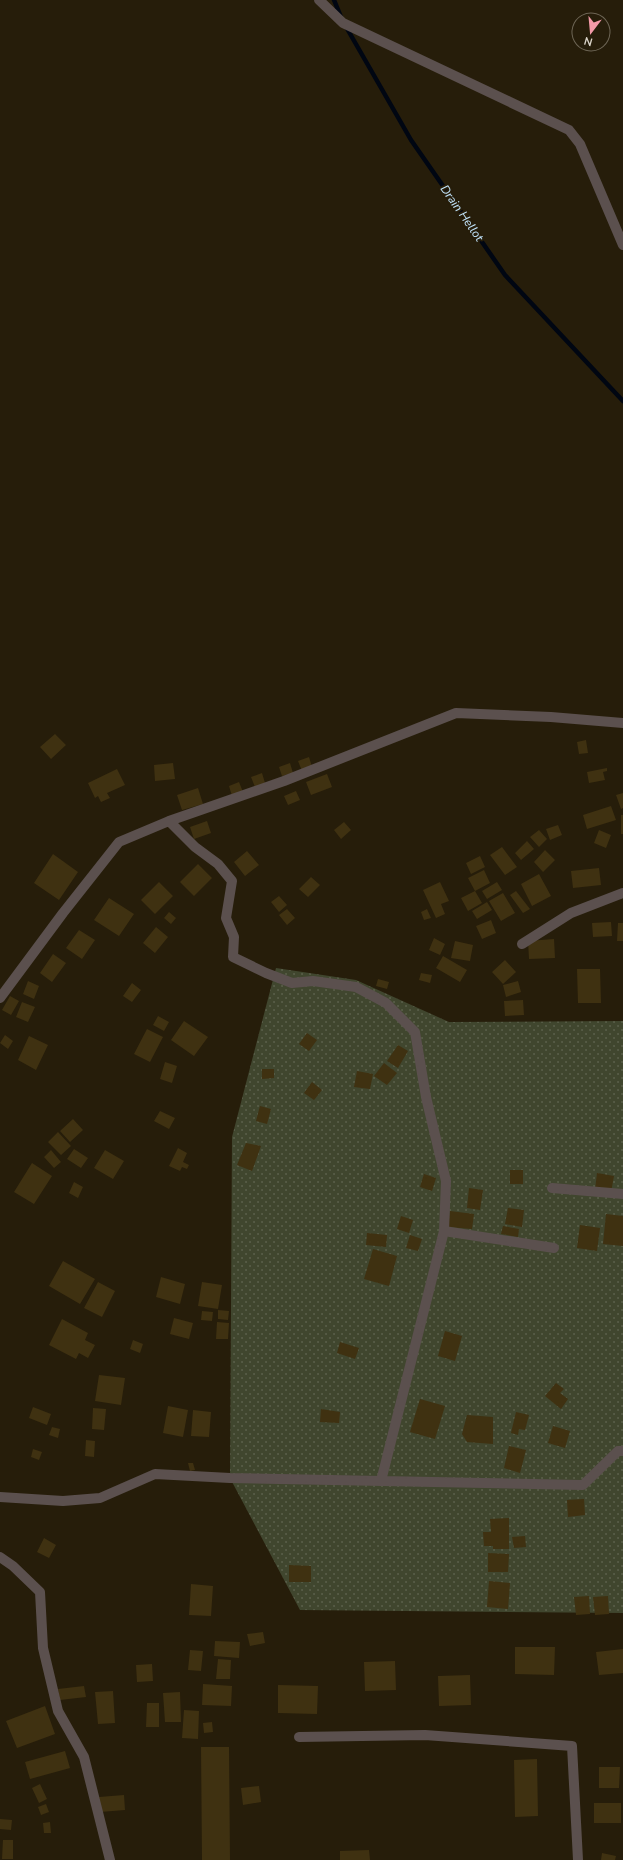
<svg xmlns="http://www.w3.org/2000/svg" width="623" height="1860" font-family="'Nunito Sans',sans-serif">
<defs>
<pattern id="grass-dots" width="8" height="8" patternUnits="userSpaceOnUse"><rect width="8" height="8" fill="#40462e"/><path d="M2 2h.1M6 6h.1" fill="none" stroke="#5b604b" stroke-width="1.8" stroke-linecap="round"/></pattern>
</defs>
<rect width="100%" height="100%" fill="#261d0a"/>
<!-- grass -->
<path fill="url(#grass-dots)" d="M 276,968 L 356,980 L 449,1022 L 623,1021 L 623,1613 L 300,1610 L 230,1478 L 232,1137 Z"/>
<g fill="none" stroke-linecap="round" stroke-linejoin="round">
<!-- stream -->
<path stroke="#000612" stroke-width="4.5" d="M 334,0 L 341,17
M 345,25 L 411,140 L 505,275 L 623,401"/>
</g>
<!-- building -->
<path fill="#3f3111" d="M 55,734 L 66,745 L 51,759 L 40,747 Z
M 586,740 L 588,753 L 579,754 L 577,742 Z
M 309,757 L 312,767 L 302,771 L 298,761 Z
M 173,763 L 175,779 L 155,781 L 154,765 Z
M 290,763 L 293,773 L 282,776 L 279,767 Z
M 607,768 L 607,771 L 603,772 L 605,780 L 589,783 L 587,772 Z
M 117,769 L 125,785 L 107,793 L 110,798 L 101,802 L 98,796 L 95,798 L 88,783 Z
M 262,773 L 265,783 L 255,787 L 251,777 Z
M 327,774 L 332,787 L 311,795 L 306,782 Z
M 239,782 L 243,792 L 232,796 L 229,786 Z
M 198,788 L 203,804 L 182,810 L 177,795 Z
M 296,791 L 300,800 L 288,805 L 284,796 Z
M 623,793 L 623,808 L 621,809 L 616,795 Z
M 611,806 L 616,820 L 587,829 L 583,815 Z
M 621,815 L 623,815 L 623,834 L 621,834 Z
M 207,821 L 211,833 L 194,839 L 190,827 Z
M 344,822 L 351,830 L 341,839 L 334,830 Z
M 558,825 L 562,835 L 550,840 L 546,829 Z
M 539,830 L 547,839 L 539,847 L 530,837 Z
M 599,830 L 611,835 L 606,848 L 594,843 Z
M 527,841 L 534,849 L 521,860 L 515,853 Z
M 502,847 L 517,867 L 505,875 L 490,855 Z
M 545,850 L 555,860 L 543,872 L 534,862 Z
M 247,851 L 259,865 L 245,876 L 234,862 Z
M 53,854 L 78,872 L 59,900 L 34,883 Z
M 480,856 L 485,867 L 471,874 L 466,863 Z
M 198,864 L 212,878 L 194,896 L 180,882 Z
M 599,868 L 601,885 L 573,888 L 571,871 Z
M 484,870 L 490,883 L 475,891 L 468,878 Z
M 539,874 L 551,896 L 532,906 L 521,884 Z
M 311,877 L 320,885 L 308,897 L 299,889 Z
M 159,882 L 173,896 L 155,914 L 141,900 Z
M 440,882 L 449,901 L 441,904 L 445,914 L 436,918 L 423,890 Z
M 497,882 L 502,890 L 487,899 L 482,891 Z
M 475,891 L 482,903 L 468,911 L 461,898 Z
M 516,891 L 530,909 L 523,913 L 510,895 Z
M 503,893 L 515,913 L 501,921 L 489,901 Z
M 279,896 L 287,905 L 279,912 L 271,902 Z
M 109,898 L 134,914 L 119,936 L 94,920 Z
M 487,902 L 492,910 L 477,919 L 472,911 Z
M 287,909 L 295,918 L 287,925 L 279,915 Z
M 427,909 L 431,918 L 424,920 L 421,912 Z
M 169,912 L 176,918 L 171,924 L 164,918 Z
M 491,920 L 496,933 L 482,939 L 476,926 Z
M 611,922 L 612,936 L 593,937 L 592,923 Z
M 618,923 L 623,923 L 623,941 L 617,941 Z
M 156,927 L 168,937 L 155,953 L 143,943 Z
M 79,930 L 95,940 L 82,959 L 66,948 Z
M 434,938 L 445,944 L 440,955 L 429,950 Z
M 554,939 L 555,958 L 529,959 L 528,941 Z
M 455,941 L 473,945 L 470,961 L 451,958 Z
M 53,954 L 66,963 L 52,982 L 40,973 Z
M 443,956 L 467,970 L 460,982 L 436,968 Z
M 505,960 L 516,972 L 503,984 L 492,972 Z
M 577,969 L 600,969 L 601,1003 L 578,1003 Z
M 421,973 L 432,975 L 430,983 L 419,980 Z
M 378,979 L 389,982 L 387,989 L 376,986 Z
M 28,981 L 39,986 L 34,999 L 23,994 Z
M 518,981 L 521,992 L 506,997 L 503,985 Z
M 132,983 L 141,990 L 132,1002 L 123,996 Z
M 10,996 L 19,1001 L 11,1015 L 2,1010 Z
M 523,1000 L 524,1015 L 505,1016 L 504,1001 Z
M 22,1002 L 35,1007 L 28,1022 L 16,1017 Z
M 158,1016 L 169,1022 L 164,1031 L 153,1025 Z
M 184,1021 L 208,1037 L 194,1056 L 171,1040 Z
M 147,1029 L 163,1037 L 150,1062 L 134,1054 Z
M 307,1033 L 317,1040 L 309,1051 L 299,1044 Z
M 5,1035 L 13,1041 L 8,1049 L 0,1043 Z
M 29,1036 L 48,1045 L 36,1070 L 18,1060 Z
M 398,1045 L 408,1051 L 398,1068 L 387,1061 Z
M 165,1062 L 177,1066 L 172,1083 L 160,1079 Z
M 384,1063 L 397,1073 L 387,1085 L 374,1076 Z
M 262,1069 L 274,1069 L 274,1078 L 262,1079 Z
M 357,1071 L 373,1074 L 370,1089 L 354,1087 Z
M 312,1082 L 322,1090 L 314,1100 L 304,1093 Z
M 260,1106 L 271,1109 L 267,1124 L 256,1121 Z
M 160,1111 L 175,1118 L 169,1129 L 154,1121 Z
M 73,1119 L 83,1130 L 70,1142 L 60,1131 Z
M 58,1132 L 71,1146 L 61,1155 L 48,1142 Z
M 246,1143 L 261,1146 L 252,1171 L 237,1165 Z
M 178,1148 L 187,1153 L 183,1162 L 189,1165 L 187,1169 L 182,1167 L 180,1171 L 169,1166 Z
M 74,1149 L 88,1158 L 81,1168 L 67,1159 Z
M 51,1150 L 61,1162 L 54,1168 L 44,1157 Z
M 105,1150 L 124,1161 L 113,1179 L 94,1168 Z
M 32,1163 L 52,1176 L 34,1204 L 14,1192 Z
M 510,1170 L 523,1170 L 523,1184 L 510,1184 Z
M 597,1173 L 614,1176 L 611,1192 L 595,1190 Z
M 424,1174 L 436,1178 L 432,1191 L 420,1187 Z
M 74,1182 L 83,1187 L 78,1198 L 69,1193 Z
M 469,1188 L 483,1190 L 480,1210 L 467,1208 Z
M 508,1208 L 524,1210 L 522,1227 L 505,1224 Z
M 450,1211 L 474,1214 L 472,1229 L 448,1227 Z
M 606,1214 L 623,1216 L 623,1246 L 603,1244 Z
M 401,1216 L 413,1220 L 409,1233 L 397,1229 Z
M 580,1225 L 600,1228 L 597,1251 L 577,1248 Z
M 503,1226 L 519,1229 L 518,1237 L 501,1234 Z
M 367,1233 L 387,1235 L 386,1247 L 366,1245 Z
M 410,1235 L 422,1239 L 418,1251 L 406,1248 Z
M 373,1249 L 397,1256 L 389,1286 L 364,1279 Z
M 63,1261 L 95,1279 L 80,1304 L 49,1286 Z
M 161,1277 L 185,1284 L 180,1304 L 156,1297 Z
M 98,1282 L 115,1291 L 102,1317 L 84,1308 Z
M 202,1282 L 222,1285 L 218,1309 L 198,1306 Z
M 218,1310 L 229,1311 L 228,1320 L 218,1319 Z
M 202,1311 L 213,1312 L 212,1321 L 201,1320 Z
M 174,1318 L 193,1323 L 189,1339 L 170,1334 Z
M 62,1319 L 88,1333 L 85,1340 L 95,1345 L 88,1358 L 79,1353 L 76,1359 L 49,1345 Z
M 217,1322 L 229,1323 L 228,1339 L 216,1339 Z
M 445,1331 L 462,1336 L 455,1361 L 438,1356 Z
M 133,1340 L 143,1344 L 140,1353 L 130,1349 Z
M 340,1342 L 359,1348 L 355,1359 L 337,1353 Z
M 99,1375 L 125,1378 L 121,1405 L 95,1401 Z
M 556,1383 L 564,1389 L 560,1393 L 568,1399 L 561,1409 L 545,1396 Z
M 420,1399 L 445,1406 L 435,1439 L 410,1432 Z
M 168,1406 L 188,1410 L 183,1437 L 163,1433 Z
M 33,1407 L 51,1414 L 47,1425 L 29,1418 Z
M 93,1408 L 106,1409 L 104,1430 L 92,1429 Z
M 321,1409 L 340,1412 L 339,1423 L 320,1422 Z
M 193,1410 L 211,1412 L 209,1437 L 191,1436 Z
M 516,1412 L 529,1415 L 525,1430 L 519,1429 L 518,1435 L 511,1433 Z
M 467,1415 L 493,1417 L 493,1444 L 467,1442 L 462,1434 Z
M 553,1426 L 570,1431 L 565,1448 L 548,1443 Z
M 52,1427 L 60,1429 L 58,1438 L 49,1435 Z
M 86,1440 L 95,1441 L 94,1457 L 85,1456 Z
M 509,1446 L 526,1450 L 520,1473 L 504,1468 Z
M 33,1449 L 42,1452 L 39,1460 L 31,1457 Z
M 188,1463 L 193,1463 L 195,1470 L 190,1471 Z
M 584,1499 L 585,1515 L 568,1517 L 567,1500 Z
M 509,1518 L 509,1549 L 493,1549 L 493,1546 L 484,1546 L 483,1532 L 491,1532 L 490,1519 Z
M 525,1536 L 526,1547 L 514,1548 L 512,1537 Z
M 44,1538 L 56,1545 L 49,1558 L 37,1552 Z
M 488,1553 L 509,1554 L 508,1572 L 488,1572 Z
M 289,1565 L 311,1566 L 311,1582 L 289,1582 Z
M 489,1581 L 510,1583 L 508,1609 L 487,1607 Z
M 191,1584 L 213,1586 L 211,1616 L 189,1615 Z
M 589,1596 L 590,1614 L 576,1615 L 574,1597 Z
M 608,1596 L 609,1614 L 595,1615 L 593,1597 Z
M 263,1632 L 265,1643 L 250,1646 L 247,1634 Z
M 215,1641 L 240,1642 L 239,1658 L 214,1656 Z
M 515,1647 L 555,1647 L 554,1675 L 515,1674 Z
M 623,1649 L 623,1673 L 599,1675 L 596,1652 Z
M 190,1650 L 203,1651 L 201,1671 L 188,1670 Z
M 218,1659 L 231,1660 L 230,1679 L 216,1679 Z
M 395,1661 L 396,1690 L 365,1691 L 364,1662 Z
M 152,1664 L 153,1681 L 137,1682 L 136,1665 Z
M 470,1675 L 471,1705 L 439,1706 L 438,1676 Z
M 203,1684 L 232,1686 L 231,1706 L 202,1705 Z
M 278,1685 L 318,1686 L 317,1714 L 278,1713 Z
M 84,1686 L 86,1697 L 60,1700 L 58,1689 Z
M 113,1691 L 115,1723 L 98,1724 L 95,1692 Z
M 180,1692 L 181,1722 L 165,1722 L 163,1693 Z
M 147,1703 L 159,1703 L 159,1727 L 146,1727 Z
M 45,1706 L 55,1734 L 17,1748 L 6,1721 Z
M 184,1710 L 199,1711 L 198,1739 L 182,1738 Z
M 212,1722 L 213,1732 L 204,1733 L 203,1723 Z
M 201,1747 L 229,1747 L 230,1860 L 202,1860 Z
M 65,1751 L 70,1768 L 30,1779 L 25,1762 Z
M 537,1759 L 538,1816 L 515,1817 L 514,1760 Z
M 599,1767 L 620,1767 L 619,1788 L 599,1788 Z
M 40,1784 L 47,1799 L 39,1803 L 32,1788 Z
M 259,1786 L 261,1802 L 243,1805 L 241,1788 Z
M 124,1795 L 125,1810 L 100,1812 L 99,1797 Z
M 594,1803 L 621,1803 L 621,1823 L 594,1823 Z
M 46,1804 L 49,1812 L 41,1815 L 38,1807 Z
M 0,1819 L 12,1820 L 11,1830 L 0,1829 Z
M 50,1822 L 51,1833 L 44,1833 L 43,1823 Z
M 3,1840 L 13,1840 L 13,1859 L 2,1859 Z
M 369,1850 L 370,1860 L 340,1860 L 340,1851 Z
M 602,1853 L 616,1856 L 615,1860 L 601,1860 Z"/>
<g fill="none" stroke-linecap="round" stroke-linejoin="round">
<!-- minor -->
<path stroke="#5b504e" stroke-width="10" d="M 319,0 L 343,23 L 569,130 L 580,144 L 623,245
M 169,821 L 195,847 L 218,864 L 232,881 L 226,918 L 234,937 L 233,957 L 266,973 L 292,983 L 313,981 L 356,987 L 386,1003 L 415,1032 L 426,1097 L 446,1181 L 444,1231
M 522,944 L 571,913 L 623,893
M 0,998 L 63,913 L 119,842 L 169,821 L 284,781 L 456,713 L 551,717 L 623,723
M 552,1188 L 623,1194
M 381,1481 L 444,1231 L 554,1248
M 0,1497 L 63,1501 L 100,1498 L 155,1474 L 230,1478 L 583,1485 L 618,1451 L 623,1451
M 0,1557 L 13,1566 L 40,1592 L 43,1648 L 58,1711 L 84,1757 L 110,1860
M 299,1737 L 425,1735 L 572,1746 L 578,1860"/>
</g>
<g text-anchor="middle" stroke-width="4" stroke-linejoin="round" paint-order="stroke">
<!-- water labels -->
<g font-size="12" font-style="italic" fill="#c3e5fd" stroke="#261d0a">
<text transform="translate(462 213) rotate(55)" y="4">Drain Hellot</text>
</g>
</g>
<!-- north arrow -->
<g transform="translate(591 32) rotate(196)"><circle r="19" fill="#261d0a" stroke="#6e6656"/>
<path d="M0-3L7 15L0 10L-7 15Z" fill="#f39aa8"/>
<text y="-6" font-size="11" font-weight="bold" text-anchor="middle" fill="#d9d3c8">N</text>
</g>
</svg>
